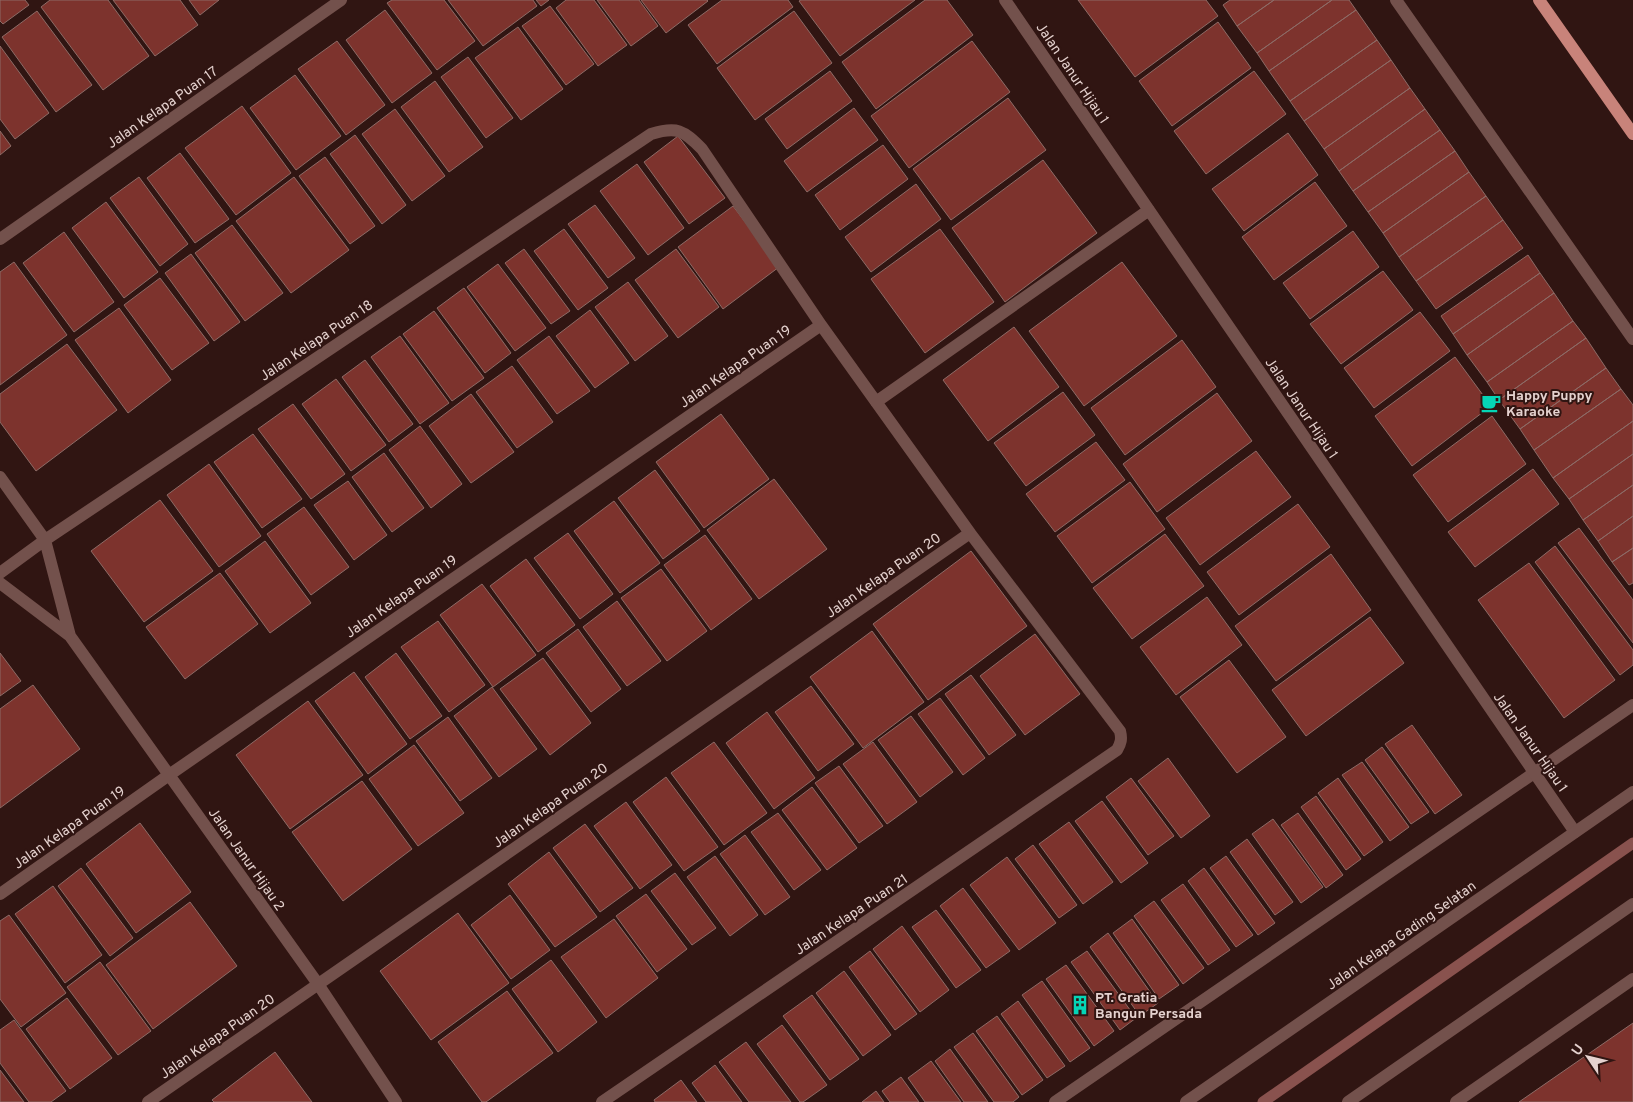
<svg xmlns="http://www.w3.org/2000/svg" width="1633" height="1102" font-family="Overpass,sans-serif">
<rect width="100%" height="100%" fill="#301512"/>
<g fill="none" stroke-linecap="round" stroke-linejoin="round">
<!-- stream -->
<path stroke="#89524e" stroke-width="11" d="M 1263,1102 L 1633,843"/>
</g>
<!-- building -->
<path fill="#7d332d" stroke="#8d6b66" d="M 0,0 L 25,0 L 29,5 L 3,24 L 0,21 Z
M 50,0 L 108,0 L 149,56 L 103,90 L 41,7 Z
M 113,0 L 180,0 L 198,25 L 155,56 Z
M 189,0 L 219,0 L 200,15 Z
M 392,0 L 444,0 L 475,41 L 437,70 L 387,3 Z
M 448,0 L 533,0 L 537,6 L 483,46 Z
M 536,0 L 549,0 L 541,6 Z
M 566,0 L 594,0 L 627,45 L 598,66 L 556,8 Z
M 597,0 L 639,0 L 658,26 L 631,46 Z
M 641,0 L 707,0 L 708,1 L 666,33 Z
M 722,0 L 788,0 L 793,7 L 717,64 L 688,25 Z
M 801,0 L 915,0 L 840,56 L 799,1 Z
M 925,0 L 947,0 L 973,35 L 876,109 L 842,62 Z
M 1078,0 L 1206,0 L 1218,16 L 1135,77 Z
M 1230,0 L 1274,0 L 1237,26 L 1223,5 Z
M 1274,0 L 1332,0 L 1257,53 L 1237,26 Z
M 1332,0 L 1349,0 L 1356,10 L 1269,71 L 1257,53 Z
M 550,6 L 594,64 L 566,85 L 522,26 Z
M 385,10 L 432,73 L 392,103 L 346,40 Z
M 1356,10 L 1377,40 L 1290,101 L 1269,71 Z
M 37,11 L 92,85 L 56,112 L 2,37 Z
M 794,11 L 832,63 L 755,120 L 717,68 Z
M 1218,22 L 1251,68 L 1172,126 L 1139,81 Z
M 518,27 L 563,89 L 521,120 L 475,58 Z
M 1377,40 L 1391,60 L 1304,121 L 1290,101 Z
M 337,41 L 385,105 L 346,135 L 298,69 Z
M 972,41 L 1010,92 L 909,168 L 871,116 Z
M 0,46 L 49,113 L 15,139 L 0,119 Z
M 468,57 L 513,118 L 486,138 L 441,77 Z
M 1391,60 L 1410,88 L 1324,149 L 1304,121 Z
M 830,71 L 852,101 L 787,149 L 765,119 Z
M 1254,71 L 1286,114 L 1206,174 L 1174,131 Z
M 295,75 L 341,136 L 296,170 L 250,108 Z
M 435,81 L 483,147 L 449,172 L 401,107 Z
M 1410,88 L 1425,109 L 1339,171 L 1324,149 Z
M 1008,98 L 1046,150 L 951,220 L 913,169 Z
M 242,106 L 291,173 L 236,215 L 185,148 Z
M 854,108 L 878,140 L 807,192 L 784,161 Z
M 395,109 L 445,176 L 412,201 L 362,134 Z
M 1425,109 L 1440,130 L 1353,191 L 1339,171 Z
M 1440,130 L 1455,151 L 1368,212 L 1353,191 Z
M 0,131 L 11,146 L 0,155 Z
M 1288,133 L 1318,175 L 1244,231 L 1212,189 Z
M 355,135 L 406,205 L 382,224 L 330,154 Z
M 678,136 L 725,198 L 689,224 L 644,162 Z
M 883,145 L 908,179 L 840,230 L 815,195 Z
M 1455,151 L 1469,172 L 1383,233 L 1368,212 Z
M 180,153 L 229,219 L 195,243 L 147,178 Z
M 325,157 L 375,226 L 350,244 L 299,176 Z
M 1043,160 L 1097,233 L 1005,302 L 952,228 Z
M 637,164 L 684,228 L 648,255 L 600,191 Z
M 1469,172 L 1486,196 L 1399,257 L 1383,233 Z
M 139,177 L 188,244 L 160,266 L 110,198 Z
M 294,177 L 349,250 L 291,293 L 236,221 Z
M 1315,182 L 1347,226 L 1274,280 L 1242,237 Z
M 916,184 L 941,219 L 871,272 L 845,237 Z
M 1486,196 L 1503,220 L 1416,281 L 1399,257 Z
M 106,202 L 158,272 L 124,298 L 72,228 Z
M 595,205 L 635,258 L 608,278 L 568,224 Z
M 733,206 L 779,267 L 723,309 L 678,247 Z
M 1503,220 L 1523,248 L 1436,309 L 1416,281 Z
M 232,225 L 283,293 L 245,321 L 195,253 Z
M 564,229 L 608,288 L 578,310 L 534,251 Z
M 940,229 L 994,302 L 925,353 L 871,279 Z
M 1353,231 L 1379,267 L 1310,319 L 1283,283 Z
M 64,232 L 114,302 L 74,332 L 23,263 Z
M 524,249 L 570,311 L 551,324 L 505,263 Z
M 676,249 L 719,307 L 678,338 L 635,280 Z
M 191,254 L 240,322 L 214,341 L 165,273 Z
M 1528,255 L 1540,273 L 1453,334 L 1441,316 Z
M 14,262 L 67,335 L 0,385 L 0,272 Z
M 1122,262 L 1177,336 L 1084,406 L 1029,331 Z
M 498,264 L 546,328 L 515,351 L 467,287 Z
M 1383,271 L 1413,310 L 1341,364 L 1310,324 Z
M 1540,273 L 1554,293 L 1467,355 L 1453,334 Z
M 160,278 L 209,343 L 172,370 L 124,305 Z
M 628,282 L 668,336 L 635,361 L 595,307 Z
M 464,288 L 511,353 L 485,373 L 437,308 Z
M 1554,293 L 1573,321 L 1487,382 L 1467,355 Z
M 119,308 L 171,380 L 128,413 L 75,340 Z
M 590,310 L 629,363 L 595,388 L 556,336 Z
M 434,311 L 484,378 L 452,401 L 403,334 Z
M 1420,312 L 1450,351 L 1374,408 L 1344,368 Z
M 1573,321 L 1586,338 L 1499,400 L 1487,382 Z
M 1014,327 L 1059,387 L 988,441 L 943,380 Z
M 400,336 L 449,403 L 420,424 L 371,357 Z
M 549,336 L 590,391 L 557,414 L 517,360 Z
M 1586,338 L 1606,368 L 1520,429 L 1499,400 Z
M 1182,340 L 1216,387 L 1125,455 L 1091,408 Z
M 67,344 L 117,410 L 36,471 L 0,422 L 0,394 Z
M 1455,357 L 1491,406 L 1412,466 L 1375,416 Z
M 365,360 L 413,424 L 389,442 L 342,377 Z
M 512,366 L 553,422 L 517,448 L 476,392 Z
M 1606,368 L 1621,389 L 1534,450 L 1520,429 Z
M 336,379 L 386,445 L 351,471 L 302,404 Z
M 1621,389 L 1633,405 L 1633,421 L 1553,478 L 1534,450 Z
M 1063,392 L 1095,435 L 1026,486 L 994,443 Z
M 1217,393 L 1252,441 L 1157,512 L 1123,464 Z
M 471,394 L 514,452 L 471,483 L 429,426 Z
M 293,404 L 345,474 L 311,499 L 258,429 Z
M 721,414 L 769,479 L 704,528 L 656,462 Z
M 1492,416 L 1526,464 L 1448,522 L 1413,475 Z
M 1633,421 L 1633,454 L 1569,499 L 1553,478 Z
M 420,426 L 462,484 L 431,508 L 389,450 Z
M 253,434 L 302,499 L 262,528 L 214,462 Z
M 1096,442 L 1125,480 L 1055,532 L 1026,494 Z
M 1256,451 L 1291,497 L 1200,565 L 1166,518 Z
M 384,453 L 424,508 L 392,532 L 352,477 Z
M 1633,454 L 1633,485 L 1583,520 L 1569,499 Z
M 209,464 L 261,536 L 219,567 L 167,495 Z
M 1533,469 L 1559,504 L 1475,567 L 1448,532 Z
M 655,470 L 700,531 L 663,559 L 618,498 Z
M 774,479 L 827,549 L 759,599 L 707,530 Z
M 348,481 L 387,535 L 354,560 L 314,505 Z
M 1130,482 L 1165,529 L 1092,583 L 1057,536 Z
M 1633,485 L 1633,516 L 1598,541 L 1583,520 Z
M 160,500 L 213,571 L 144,622 L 91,551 Z
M 614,501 L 660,563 L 620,593 L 574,531 Z
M 1298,504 L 1330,547 L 1239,615 L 1207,572 Z
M 304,507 L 349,567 L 311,595 L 267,534 Z
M 1633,516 L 1633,548 L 1612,562 L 1598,541 Z
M 1579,528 L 1633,600 L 1633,643 L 1558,543 Z
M 568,533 L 613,594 L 580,619 L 534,558 Z
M 1165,534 L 1204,586 L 1132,639 L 1093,588 Z
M 705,535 L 752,599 L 711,630 L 664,565 Z
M 265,541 L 311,603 L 270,633 L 225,571 Z
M 1555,546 L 1633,650 L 1633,665 L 1620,675 L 1535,562 Z
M 1633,548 L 1633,583 L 1629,585 L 1612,562 Z
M 971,551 L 1027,626 L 928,700 L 873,624 Z
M 1331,554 L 1371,610 L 1276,681 L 1235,626 Z
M 526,559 L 575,625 L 538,652 L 490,586 Z
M 1529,563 L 1615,680 L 1564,718 L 1478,600 Z
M 661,569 L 707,631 L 667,661 L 621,598 Z
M 220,573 L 258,624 L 185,679 L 146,627 Z
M 482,584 L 536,655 L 493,687 L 440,615 Z
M 1207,597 L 1242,645 L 1176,695 L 1140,647 Z
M 617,601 L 661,661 L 627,686 L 583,627 Z
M 1370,617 L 1404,663 L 1306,736 L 1272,690 Z
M 438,621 L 485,685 L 449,712 L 401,647 Z
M 578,629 L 621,689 L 591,712 L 546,653 Z
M 872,631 L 924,702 L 863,748 L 810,677 Z
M 1035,634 L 1080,694 L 1025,735 L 980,676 Z
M 0,653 L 21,681 L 0,696 Z
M 396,653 L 442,716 L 410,739 L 365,677 Z
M 543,658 L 591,723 L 550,755 L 500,689 Z
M 1229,660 L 1286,737 L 1237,773 L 1180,697 Z
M 354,672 L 407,744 L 368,774 L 315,701 Z
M 971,675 L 1016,735 L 989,755 L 945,694 Z
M 33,685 L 80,749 L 0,808 L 0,709 Z
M 811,686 L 854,744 L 818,771 L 775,712 Z
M 492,687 L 537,749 L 499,777 L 454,716 Z
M 940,698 L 985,758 L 963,775 L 918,714 Z
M 308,701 L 363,775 L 290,829 L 236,755 Z
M 767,712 L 815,778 L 774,809 L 726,743 Z
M 911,716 L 953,772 L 920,797 L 878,740 Z
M 448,717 L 492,778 L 460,801 L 416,741 Z
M 1412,725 L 1462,795 L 1435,814 L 1385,744 Z
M 714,742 L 767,813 L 724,845 L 671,773 Z
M 873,742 L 917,802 L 887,824 L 843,764 Z
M 414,745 L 464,813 L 418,846 L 369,779 Z
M 1382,747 L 1429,812 L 1411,824 L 1365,760 Z
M 1168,758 L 1210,816 L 1181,838 L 1138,781 Z
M 1362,762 L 1409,827 L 1390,841 L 1342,775 Z
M 839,766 L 883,826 L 859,843 L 815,783 Z
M 666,777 L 718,847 L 684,871 L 633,802 Z
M 1131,778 L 1174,836 L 1148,855 L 1106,797 Z
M 1338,778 L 1383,842 L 1364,856 L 1318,793 Z
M 362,781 L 412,849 L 343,901 L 292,832 Z
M 812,787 L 857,848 L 827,870 L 782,810 Z
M 1316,796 L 1361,859 L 1346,870 L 1301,807 Z
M 1102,801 L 1148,863 L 1121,883 L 1075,821 Z
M 626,802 L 672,865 L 640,889 L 594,826 Z
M 778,813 L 821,870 L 794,890 L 751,832 Z
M 1298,813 L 1343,875 L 1326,888 L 1281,825 Z
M 1273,819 L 1323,887 L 1301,903 L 1252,834 Z
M 1069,822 L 1113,882 L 1083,904 L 1039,844 Z
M 140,823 L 191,892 L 136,933 L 86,864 Z
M 585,824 L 633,888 L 600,912 L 553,848 Z
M 745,835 L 790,897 L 765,915 L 720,854 Z
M 1247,839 L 1293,902 L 1275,915 L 1230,852 Z
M 1033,845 L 1077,905 L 1059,918 L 1015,859 Z
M 549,852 L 597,917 L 555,947 L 508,884 Z
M 715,856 L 758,915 L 730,936 L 687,877 Z
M 1226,856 L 1275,923 L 1258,935 L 1210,868 Z
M 1007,857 L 1056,923 L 1019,950 L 970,885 Z
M 81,868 L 133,938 L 110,956 L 58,886 Z
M 1204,868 L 1253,935 L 1236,947 L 1188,881 Z
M 675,873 L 716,928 L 692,945 L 651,891 Z
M 1183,884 L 1230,950 L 1208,965 L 1161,900 Z
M 53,886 L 102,955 L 65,983 L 15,914 Z
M 963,888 L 1010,951 L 986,968 L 940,906 Z
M 646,894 L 687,949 L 657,972 L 616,916 Z
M 510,895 L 550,950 L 511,979 L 471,925 Z
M 1154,901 L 1204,968 L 1183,984 L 1134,916 Z
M 190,902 L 237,966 L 153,1029 L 106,965 Z
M 936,910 L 981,970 L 956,988 L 912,927 Z
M 458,913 L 509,983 L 431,1040 L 380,971 Z
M 9,915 L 66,993 L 21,1027 L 0,999 L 0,921 Z
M 614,919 L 658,978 L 606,1018 L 561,957 Z
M 1132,919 L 1179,985 L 1159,999 L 1113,933 Z
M 902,926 L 949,990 L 920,1012 L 873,949 Z
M 1108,933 L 1158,1003 L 1140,1016 L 1090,947 Z
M 870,951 L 917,1014 L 895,1030 L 849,967 Z
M 1087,951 L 1136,1018 L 1120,1030 L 1071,962 Z
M 551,960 L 597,1022 L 558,1052 L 512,989 Z
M 100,962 L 151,1031 L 118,1055 L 67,987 Z
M 1066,965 L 1114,1031 L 1094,1046 L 1046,979 Z
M 844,971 L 891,1035 L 863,1056 L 816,993 Z
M 1042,981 L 1090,1048 L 1070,1062 L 1022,995 Z
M 507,991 L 553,1053 L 486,1102 L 482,1102 L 438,1042 Z
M 812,995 L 859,1059 L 830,1080 L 783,1016 Z
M 67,998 L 112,1058 L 70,1089 L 26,1029 Z
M 1018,1001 L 1065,1066 L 1047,1078 L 1001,1014 Z
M 997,1016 L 1043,1080 L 1022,1095 L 976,1031 Z
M 14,1020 L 66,1091 L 51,1102 L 29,1102 L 0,1063 L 0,1030 Z
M 1633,1023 L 1633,1102 L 1519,1102 Z
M 782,1025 L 827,1085 L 803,1102 L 800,1102 L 757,1044 Z
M 973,1033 L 1019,1097 L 1013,1102 L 994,1102 L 954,1047 Z
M 746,1042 L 791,1102 L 749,1102 L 719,1062 Z
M 950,1049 L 988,1102 L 964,1102 L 935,1061 Z
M 275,1052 L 312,1102 L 214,1102 L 212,1100 Z
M 931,1061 L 961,1102 L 925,1102 L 908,1078 Z
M 715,1065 L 742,1102 L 706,1102 L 692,1083 Z
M 0,1070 L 24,1102 L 0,1102 Z
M 901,1077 L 919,1102 L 890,1102 L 882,1091 Z
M 681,1080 L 697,1102 L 655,1102 L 654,1100 Z
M 876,1091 L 884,1102 L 862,1102 Z"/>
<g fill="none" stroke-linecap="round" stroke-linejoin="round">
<!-- service -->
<path stroke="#73514c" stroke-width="12" d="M 1396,0 L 1633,339
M 1055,1102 L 1633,705
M 1456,1102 L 1633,979"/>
<!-- minor -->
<path stroke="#73514c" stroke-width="12" d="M 1005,0 L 1575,832
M 0,239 L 341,0
M 876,402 L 1149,210
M 0,477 L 45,540 L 70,636
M 0,573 L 45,540 L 651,134 C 677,126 683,130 702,149 L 821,325 L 970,533 L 1120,731 C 1122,739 1121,743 1117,750 L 602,1102
M 0,583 L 70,636 L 318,984 L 396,1102
M 0,894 L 169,775 L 821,325
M 148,1102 L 970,533"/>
<!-- tertiary -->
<path stroke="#73514c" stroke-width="12" d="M 1186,1102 L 1633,792
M 1348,1102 L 1633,904"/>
<!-- primary -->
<path stroke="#c8837a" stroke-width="12" d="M 1539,0 L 1633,134"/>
</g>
<!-- icons -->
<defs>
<symbol id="cafe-bare" viewBox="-9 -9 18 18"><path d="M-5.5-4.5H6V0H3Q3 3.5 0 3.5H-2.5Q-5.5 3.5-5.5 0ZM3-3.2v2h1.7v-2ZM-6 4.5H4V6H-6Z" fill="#05d5b6" stroke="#301512" stroke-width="2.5" paint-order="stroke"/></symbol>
<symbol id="building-bare" viewBox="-9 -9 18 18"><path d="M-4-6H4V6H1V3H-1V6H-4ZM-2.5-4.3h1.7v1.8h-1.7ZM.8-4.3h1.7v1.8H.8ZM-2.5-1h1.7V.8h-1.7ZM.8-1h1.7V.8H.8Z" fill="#05d5b6" stroke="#301512" stroke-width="2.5" paint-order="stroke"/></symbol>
</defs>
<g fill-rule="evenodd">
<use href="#cafe-bare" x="1477" y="389" width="28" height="28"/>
<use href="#building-bare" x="1066" y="991" width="28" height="28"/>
</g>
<g text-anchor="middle" stroke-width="4" stroke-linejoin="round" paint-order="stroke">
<!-- street labels -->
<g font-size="14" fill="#e5d2cf" stroke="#301512">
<text transform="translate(1073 73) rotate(56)" y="5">Jalan Janur Hijau 1</text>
<text transform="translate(162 107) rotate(-35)" y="5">Jalan Kelapa Puan 17</text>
<text transform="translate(316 340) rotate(-34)" y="5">Jalan Kelapa Puan 18</text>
<text transform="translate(735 366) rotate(-35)" y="5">Jalan Kelapa Puan 19</text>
<text transform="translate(1302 408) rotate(56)" y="5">Jalan Janur Hijau 1</text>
<text transform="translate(883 575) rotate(-35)" y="5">Jalan Kelapa Puan 20</text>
<text transform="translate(401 596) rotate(-35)" y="5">Jalan Kelapa Puan 19</text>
<text transform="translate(1531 742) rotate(55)" y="5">Jalan Janur Hijau 1</text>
<text transform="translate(550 805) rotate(-35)" y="5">Jalan Kelapa Puan 20</text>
<text transform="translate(69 827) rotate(-35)" y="5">Jalan Kelapa Puan 19</text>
<text transform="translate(247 859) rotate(55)" y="5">Jalan Janur Hijau 2</text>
<text transform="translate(851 914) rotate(-34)" y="5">Jalan Kelapa Puan 21</text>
<text transform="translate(1401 935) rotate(-35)" y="5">Jalan Kelapa Gading Selatan</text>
<text transform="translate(217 1036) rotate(-35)" y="5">Jalan Kelapa Puan 20</text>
</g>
<!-- poi labels -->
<g font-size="14" font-weight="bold" fill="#e5d2cf" stroke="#301512" text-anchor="start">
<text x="1506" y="400">Happy Puppy<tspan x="1506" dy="16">Karaoke</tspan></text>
<text x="1095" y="1002">PT. Gratia<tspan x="1095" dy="16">Bangun Persada</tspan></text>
</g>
</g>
<!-- north arrow -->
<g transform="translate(1588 1057) rotate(305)" stroke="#301512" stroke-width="4" paint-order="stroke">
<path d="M0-4L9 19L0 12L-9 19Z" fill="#e5d2cf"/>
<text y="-8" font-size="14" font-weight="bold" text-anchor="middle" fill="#e5d2cf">U</text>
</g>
</svg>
